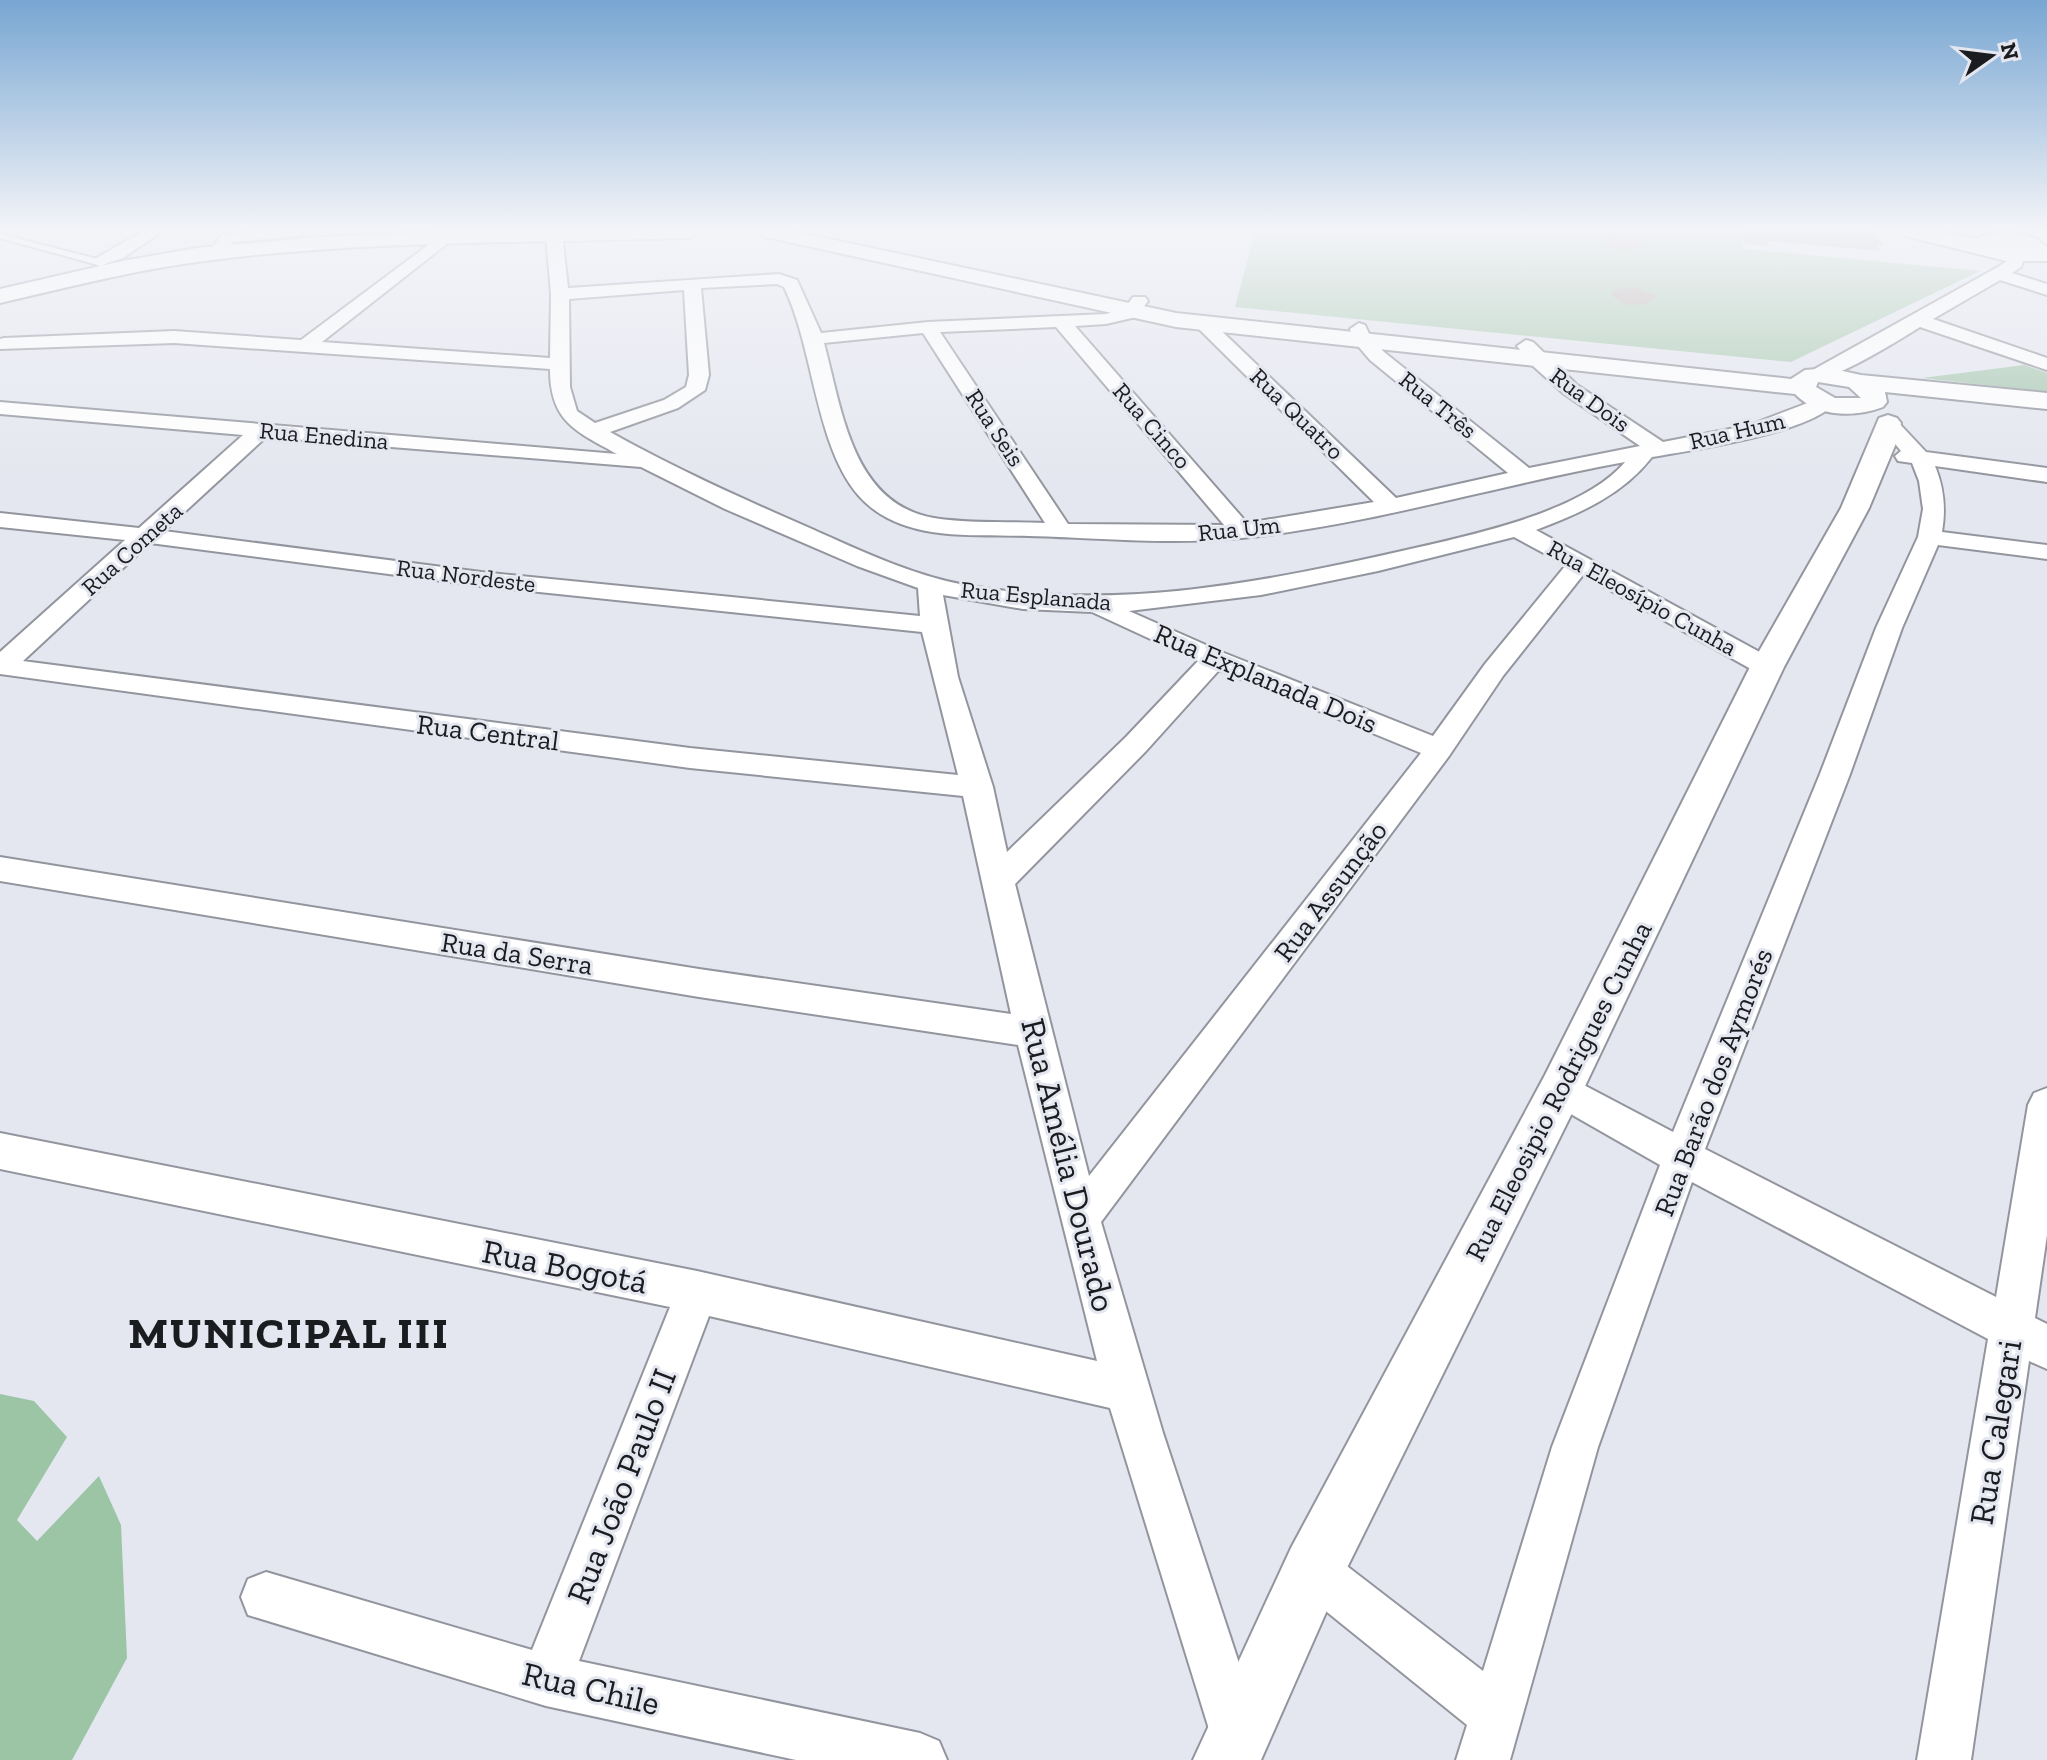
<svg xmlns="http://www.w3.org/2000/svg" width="2047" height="1760" font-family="'Zilla Slab',serif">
<rect width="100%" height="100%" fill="#e5e7f0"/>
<!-- green -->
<path fill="#a7c8af" d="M 1255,231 L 1738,231 L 1745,249 L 1980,271 L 1791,362 L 1235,307 Z
M 2024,365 L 2047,373 L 2047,392 L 1922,378 Z"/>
<!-- forest -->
<path fill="#9cc5a6" d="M 0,1394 L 34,1401 L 67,1437 L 17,1520 L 37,1541 L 99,1476 L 121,1525 L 127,1658 L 72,1760 L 0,1760 Z"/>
<!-- building -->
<path fill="#b8afa9" d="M 1740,231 L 1875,231 L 1884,245 L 1876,244 L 1881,251 L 1767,241 L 1769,246 L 1745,244 Z
M 1615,234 L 1634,239 L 1646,247 L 1624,250 L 1609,247 L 1601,240 L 1604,236 Z
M 1636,288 L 1657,296 L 1647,304 L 1626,305 L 1611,295 L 1615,289 Z"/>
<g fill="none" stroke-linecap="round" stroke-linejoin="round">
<defs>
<path id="service" d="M 0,234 L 105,261 L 106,263 L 102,266 L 0,238 Z"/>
<path id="minor" d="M 144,231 L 162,231 L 123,258 L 99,266 L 91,261 Z
M 254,231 L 306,231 L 298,236 L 233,242 L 222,256 L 216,258 L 208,253 L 222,235 Z
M 447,231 L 453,233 L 453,239 L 322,342 L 550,358 L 551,294 L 546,234 L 549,231 L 560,231 L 562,234 L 568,288 L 779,274 L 797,280 L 821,333 L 928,322 L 1106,314 L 1124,309 L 1133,297 L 1145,297 L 1148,301 L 1136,317 L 1106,324 L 1075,326 L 1247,523 L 1374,502 L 1197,327 L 1194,323 L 1203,318 L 1209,319 L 1396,498 L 1508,473 L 1370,360 L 1353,340 L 1350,329 L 1359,323 L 1365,325 L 1371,338 L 1384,352 L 1529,468 L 1640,446 L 1563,393 L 1532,365 L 1517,346 L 1526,340 L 1533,342 L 1577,385 L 1663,442 L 1750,425 L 1826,396 L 1836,402 C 1811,433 1693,450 1652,457 C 1622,495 1581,513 1536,530 L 1776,661 L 1780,667 L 1776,673 L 1767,675 L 1758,673 L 1583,575 L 1503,676 L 1449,756 L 1101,1222 L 1163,1433 L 1263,1736 L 1255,1755 C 1240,1760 1232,1760 1217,1755 L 1110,1408 L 709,1316 L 579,1661 L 920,1733 L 939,1741 L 947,1760 L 796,1760 L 546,1706 L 248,1615 L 241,1597 L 248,1579 L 266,1572 L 532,1650 L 670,1307 L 0,1169 L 0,1133 L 697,1271 L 1097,1361 L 1018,1045 L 699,997 L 0,881 L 0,857 L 699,969 L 1011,1014 L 963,796 L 690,768 L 0,674 L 0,652 L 125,540 L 0,527 L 0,513 L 139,528 L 243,435 L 0,414 L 0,402 L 617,454 C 576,431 550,422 550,369 L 174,343 L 0,349 L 0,339 L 4,338 L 174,331 L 301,340 ZM 777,284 L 784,287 C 814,348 815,446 859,496 C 901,543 972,534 1029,536 C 1100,538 1170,545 1241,538 C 1371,525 1497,485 1625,462 C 1584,511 1476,534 1415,548 C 1266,582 1117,612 965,585 C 912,575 861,551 812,529 C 743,499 676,469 610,432 L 678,408 L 705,390 L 709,375 L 701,288 ZM 684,290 L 689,375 L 686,387 L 664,400 L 595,423 L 577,411 L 570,387 L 569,299 ZM 1056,327 L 1224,525 L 1068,524 L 940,332 ZM 923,333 L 1045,523 C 1008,521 970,524 934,518 C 852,504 842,410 824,343 ZM 266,437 L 641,467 L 725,509 L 857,566 L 918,588 L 920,616 L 481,572 L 164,531 ZM 1514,537 L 1566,565 L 1485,664 L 1433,736 L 1224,653 L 1129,611 L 1261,595 L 1378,571 ZM 150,543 L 481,586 L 922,632 L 958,775 L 690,748 L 23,661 ZM 943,595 L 1023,609 L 1092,612 L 1198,661 L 1126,737 L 1007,852 L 993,787 L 958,677 ZM 1219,670 L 1421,753 L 1089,1176 L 1015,884 L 1146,751 Z
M 2017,251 L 2025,256 L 2021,267 L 2012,273 L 2047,284 L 2047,295 L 2000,280 L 1933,319 L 2047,358 L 2047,370 L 1920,327 C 1899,340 1827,386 1805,380 L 1802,376 L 1998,267 L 2007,261 L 2011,252 Z
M 1888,417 L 1895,419 L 1926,452 L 2047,468 L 2047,482 L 1935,466 C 1944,488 1946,508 1942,532 L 2047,545 L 2047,559 L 1938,545 L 1902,628 L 1850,774 L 1705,1149 L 1996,1297 L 2028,1105 L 2034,1093 L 2047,1088 L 2047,1235 L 2035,1318 L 2047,1324 L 2047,1369 L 2029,1361 L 1971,1760 L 1917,1760 L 1988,1339 L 1692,1182 L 1598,1447 L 1510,1760 L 1456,1760 L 1467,1725 L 1296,1587 L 1288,1570 L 1296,1553 L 1313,1545 L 1330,1553 L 1483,1671 L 1552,1447 L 1660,1165 L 1548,1101 L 1542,1089 L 1548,1077 L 1561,1073 L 1673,1132 L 1820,774 L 1876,628 L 1918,537 L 1923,509 L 1919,481 L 1912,463 L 1898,461 L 1895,456 L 1901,451 L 1878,423 Z"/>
<path id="tertiary" d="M 756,231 L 792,231 L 1176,313 L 1791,379 L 1805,370 L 1829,368 L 1861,375 L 2047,393 L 2047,409 L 1885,392 L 1887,402 L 1883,407 C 1854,418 1817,417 1795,394 L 1176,327 L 766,237 ZM 1818,382 L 1849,387 L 1861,398 L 1835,398 L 1816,387 Z
M 1888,415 L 1897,418 L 1901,423 L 1899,436 L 1869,508 L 1784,667 L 1577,1103 L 1335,1592 L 1261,1760 L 1193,1760 L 1291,1548 L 1545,1075 L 1750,667 L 1841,508 L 1879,418 Z"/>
<path id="primary" d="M 449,231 L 700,231 L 689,238 C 525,243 360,240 197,262 C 130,271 65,288 0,303 L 0,289 L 122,261 L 197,248 L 320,237 Z
M 1903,231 L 1939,231 L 1976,239 L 1991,233 L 2015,232 L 2037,239 L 2047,247 L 2047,261 L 2006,261 L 1906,236 Z"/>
</defs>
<!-- service casing -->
<use href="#service" stroke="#93959e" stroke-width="4"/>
<!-- minor casing -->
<use href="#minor" stroke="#93959e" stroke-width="4"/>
<!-- tertiary casing -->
<use href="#tertiary" stroke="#93959e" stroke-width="4"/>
<!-- primary casing -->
<use href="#primary" stroke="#93959e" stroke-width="4"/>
<!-- service -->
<use href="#service" fill="#fff" fill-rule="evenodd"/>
<!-- minor -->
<use href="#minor" fill="#fff" fill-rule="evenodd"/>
<!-- tertiary -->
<use href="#tertiary" fill="#fff" fill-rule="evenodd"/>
<!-- primary -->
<use href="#primary" fill="#fff" fill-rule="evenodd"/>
</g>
<!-- sky -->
<linearGradient id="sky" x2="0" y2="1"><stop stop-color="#78a6d2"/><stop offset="0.48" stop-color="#f3f4f8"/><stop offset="1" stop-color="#f3f4f8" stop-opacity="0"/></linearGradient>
<rect width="2047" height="477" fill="url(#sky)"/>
<g text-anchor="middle" stroke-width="6" stroke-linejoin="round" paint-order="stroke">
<!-- far-street labels -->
<g font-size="24" fill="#1b1c20" stroke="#e5e7f0">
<text transform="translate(1590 400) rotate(36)" y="8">Rua Dois</text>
<text transform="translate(1438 405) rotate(39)" y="8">Rua Três</text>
<text transform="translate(1297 414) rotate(44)" y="8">Rua Quatro</text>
<text transform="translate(1152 426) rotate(49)" y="8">Rua Cinco</text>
<text transform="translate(995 428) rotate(57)" y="8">Rua Seis</text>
<text transform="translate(1737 431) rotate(-13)" y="8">Rua Hum</text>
<text transform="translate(324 436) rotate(5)" y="8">Rua Enedina</text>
<text transform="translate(1239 529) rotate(-6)" y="8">Rua Um</text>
<text transform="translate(132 549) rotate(-42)" y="8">Rua Cometa</text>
<text transform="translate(466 576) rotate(7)" y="8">Rua Nordeste</text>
<text transform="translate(1036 596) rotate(5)" y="8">Rua Esplanada</text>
<text transform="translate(1642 598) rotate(29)" y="8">Rua Eleosípio Cunha</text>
</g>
<!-- street labels -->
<g font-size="28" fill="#1b1c20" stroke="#e5e7f0">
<text transform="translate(1266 678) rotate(23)" y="10">Rua Explanada Dois</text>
<text transform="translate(488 732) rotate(7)" y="10">Rua Central</text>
<text transform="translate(1330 891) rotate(-53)" y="10">Rua Assunção</text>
<text transform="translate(517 953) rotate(9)" y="10">Rua da Serra</text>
<text transform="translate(1713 1082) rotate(-69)" y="10">Rua Barão dos Aymorés</text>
<text transform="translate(1558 1091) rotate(-63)" y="10">Rua Eleosipio Rodrigues Cunha</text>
</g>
<!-- near-street labels -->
<g font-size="34" fill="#1b1c20" stroke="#e5e7f0">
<text transform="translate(1069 1165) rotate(76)" y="12">Rua Amélia Dourado</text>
<text transform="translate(565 1266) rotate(11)" y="12">Rua Bogotá</text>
<text transform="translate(1995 1432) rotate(-81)" y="12">Rua Calegari</text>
<text transform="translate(621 1486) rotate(-69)" y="12">Rua João Paulo II</text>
<text transform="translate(591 1688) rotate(13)" y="12">Rua Chile</text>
</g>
<!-- near-district labels -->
<g font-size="44" font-weight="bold" letter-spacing="2" fill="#1b1c20" stroke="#e5e7f0">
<text x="289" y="1348">MUNICIPAL III</text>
</g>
</g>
<!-- north arrow -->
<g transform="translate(1991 56) rotate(76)" stroke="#e5e7f0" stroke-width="6" paint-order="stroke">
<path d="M0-6L14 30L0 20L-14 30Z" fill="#1b1c20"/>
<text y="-12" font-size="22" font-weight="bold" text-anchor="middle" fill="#1b1c20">N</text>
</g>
</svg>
